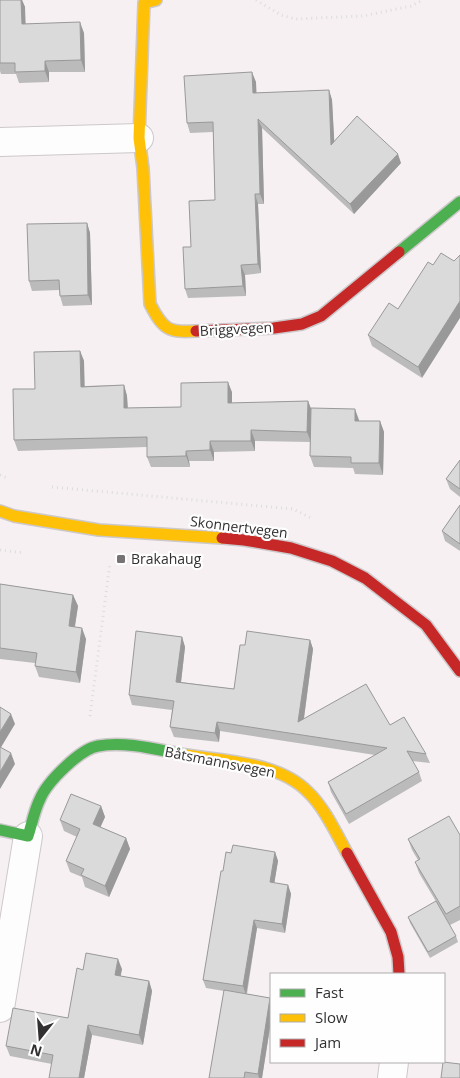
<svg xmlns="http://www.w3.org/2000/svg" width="460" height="1078" font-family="'Open Sans',sans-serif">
<rect width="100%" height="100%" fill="#f6f0f3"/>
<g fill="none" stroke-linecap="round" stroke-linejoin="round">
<defs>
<path id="street" d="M 0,142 L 139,138
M 0,1008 L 28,836
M 392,1078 L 394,1062"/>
<path id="fast" d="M 399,252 L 460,202
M 0,830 L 28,836 C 32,824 34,811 40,799 C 47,782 80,749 98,746 C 127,741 158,750 186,755"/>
<path id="slow" d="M 156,0 L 144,3 L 139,138 L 143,168 L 150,304 C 163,329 168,333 196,331
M 0,511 L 14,516 L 99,530 L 222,538
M 186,755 C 225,761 279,762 308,792 C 324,807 336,833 347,853"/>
<path id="jam" d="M 196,331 L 274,328 L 302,324 L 321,316 L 399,252
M 222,538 L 244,540 L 291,548 L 332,561 L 365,578 L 426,625 L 460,671
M 347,853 L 391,932 L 398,957 L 399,974"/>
</defs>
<!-- street casing -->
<use href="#street" stroke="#cdc8ca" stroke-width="30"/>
<!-- fast casing -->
<use href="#fast" stroke="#cdc8ca" stroke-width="14"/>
<!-- slow casing -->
<use href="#slow" stroke="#cdc8ca" stroke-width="14"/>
<!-- jam casing -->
<use href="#jam" stroke="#cdc8ca" stroke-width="14"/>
<!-- path -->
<path stroke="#dddcdc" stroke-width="3" stroke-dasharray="1 4" stroke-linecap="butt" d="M 256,0 L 281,15 L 295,19 L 363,16 L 411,6 L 423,0
M 0,475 L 7,478
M 52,487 L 293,509 L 313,519
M 0,550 L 24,553
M 90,716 L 110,563"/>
<!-- street -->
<use href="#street" stroke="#fefdfd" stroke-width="28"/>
<!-- fast -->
<use href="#fast" stroke="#4caf50" stroke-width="11"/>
<!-- slow -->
<use href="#slow" stroke="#ffc107" stroke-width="11"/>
<!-- jam -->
<use href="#jam" stroke="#c62828" stroke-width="11"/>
</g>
<!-- wall -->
<path fill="#bcbbbc" d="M 0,0 L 22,0 L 25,7 L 25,24 L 84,33 L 85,72 L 49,72 L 49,82 L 19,83 L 16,74 L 1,74 L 0,71 Z
M 256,82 L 256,93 L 329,90 L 332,100 L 334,141 L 401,163 L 354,214 L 262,128 L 264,204 L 258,204 L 261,273 L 245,275 L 246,296 L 188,298 L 185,289 L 191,247 L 215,200 L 213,132 L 190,133 L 187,123 Z
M 87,223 L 90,233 L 92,305 L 63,306 L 60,296 L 59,290 L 32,291 L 29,281 Z
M 398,309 L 422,378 L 372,346 L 368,335 Z
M 80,351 L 84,361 L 84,386 L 124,385 L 127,396 L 128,408 L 181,407 L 232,392 L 232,403 L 308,401 L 311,408 L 359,420 L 359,421 L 380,421 L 384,432 L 383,475 L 355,474 L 353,468 L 314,467 L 310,456 L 310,442 L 255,441 L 255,451 L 214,452 L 214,461 L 189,461 L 190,467 L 151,467 L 147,457 L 147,447 L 18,451 L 14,440 L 35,389 Z
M 460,460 L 460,497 L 450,489 L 446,479 Z
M 460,505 L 460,551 L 445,541 L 442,531 Z
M 0,584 L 73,595 L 78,606 L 75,627 L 86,639 L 80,683 L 39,677 L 35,666 L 35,663 L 0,659 Z
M 182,637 L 185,647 L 181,682 L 234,689 L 245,645 L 310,640 L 313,649 L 304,719 L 390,725 L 426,754 L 430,763 L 412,761 L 419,772 L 422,781 L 349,824 L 331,792 L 328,782 L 375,755 L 220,731 L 219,742 L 174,737 L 170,727 L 172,710 L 132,705 L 129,695 Z
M 101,806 L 105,817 L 100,827 L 126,838 L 130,849 L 109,897 L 85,887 L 82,877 L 70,872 L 66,861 L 77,837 L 64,831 L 60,820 Z
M 460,835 L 460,920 L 450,925 L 419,873 L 415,862 L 418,860 L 412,850 L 408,839 Z
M 275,852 L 278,861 L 274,883 L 288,885 L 291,894 L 285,933 L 257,928 L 247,994 L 270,998 L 271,1002 L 271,1021 L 262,1078 L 209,1078 L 224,991 L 206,988 L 203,980 L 223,871 L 231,853 Z
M 408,917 L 456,936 L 458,942 L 430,958 L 410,923 Z
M 122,969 L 120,976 L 149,981 L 152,991 L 143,1045 L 92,1035 L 84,1078 L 49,1078 L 52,1064 L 10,1056 L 6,1046 L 68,1018 L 83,970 Z"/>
<!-- shaded-wall -->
<path fill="#999" d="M 21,0 L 22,0 L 25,7 L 26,35 L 22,24 Z
M 80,22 L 84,33 L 85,72 L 81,60 Z
M 45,61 L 49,72 L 49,82 L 45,71 Z
M 252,72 L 256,82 L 257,103 L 253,93 Z
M 329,90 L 332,100 L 335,154 L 331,145 Z
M 258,119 L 262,128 L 264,204 L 260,194 Z
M 398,154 L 401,163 L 354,214 L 350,204 Z
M 255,194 L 258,204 L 261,273 L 258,264 Z
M 87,223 L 90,233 L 92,305 L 88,295 Z
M 241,265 L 245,275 L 246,296 L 243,286 Z
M 460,301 L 460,318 L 422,378 L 418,367 Z
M 80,351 L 84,361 L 85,397 L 81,387 Z
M 228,382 L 232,392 L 232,414 L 228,403 Z
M 124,385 L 127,396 L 128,419 L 124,408 Z
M 308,401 L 312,412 L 311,442 L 307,432 Z
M 355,409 L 359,420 L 359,432 L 355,421 Z
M 380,421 L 384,432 L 383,475 L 379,463 Z
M 251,430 L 255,441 L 255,451 L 251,441 Z
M 210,441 L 214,452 L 214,461 L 210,450 Z
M 186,451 L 189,461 L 190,467 L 186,456 Z
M 73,595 L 78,606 L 73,637 L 69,626 Z
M 82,628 L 86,639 L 80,683 L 76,672 Z
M 182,637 L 185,647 L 180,691 L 176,682 Z
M 310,640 L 313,649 L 302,732 L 298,722 Z
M 11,714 L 15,724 L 0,749 L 0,732 Z
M 217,722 L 220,731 L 219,742 L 215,733 Z
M 11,753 L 15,764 L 0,789 L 0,772 Z
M 101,806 L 105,817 L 97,835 L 93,824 Z
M 126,838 L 130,849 L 109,897 L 105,886 Z
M 275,852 L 278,861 L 273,891 L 270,882 Z
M 288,885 L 291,894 L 285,933 L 282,924 Z
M 254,920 L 257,928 L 246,995 L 243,986 Z
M 118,959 L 122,969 L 119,985 L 115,975 Z
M 149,981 L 152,991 L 143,1045 L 139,1035 Z
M 270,998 L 271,1002 L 271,1021 L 262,1078 L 259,1078 L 258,1074 Z
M 88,1025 L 92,1035 L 84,1078 L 79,1078 Z"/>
<!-- building -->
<path fill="#dbdadb" stroke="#999" d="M 0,0 L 21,0 L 22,24 L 80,22 L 81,60 L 45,61 L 45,71 L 15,72 L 15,63 L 0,63 Z
M 252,72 L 253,93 L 329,90 L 331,145 L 357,116 L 398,154 L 350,204 L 258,119 L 260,194 L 255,194 L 258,264 L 241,265 L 243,286 L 185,289 L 183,247 L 191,247 L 189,201 L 215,200 L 213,122 L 187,123 L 184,76 Z
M 87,223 L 88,295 L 60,296 L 59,280 L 29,281 L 27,224 Z
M 441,253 L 454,261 L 460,255 L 460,301 L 418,367 L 368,335 L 389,303 L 398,309 L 428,262 L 433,265 Z
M 80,351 L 81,387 L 124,385 L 124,408 L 181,407 L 181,383 L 228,382 L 228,403 L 308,401 L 307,432 L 251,430 L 251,441 L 210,441 L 210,450 L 186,451 L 186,456 L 147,457 L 147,437 L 14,440 L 13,389 L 35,389 L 34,352 Z
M 311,408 L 355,409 L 355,421 L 380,421 L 379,463 L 351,463 L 351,457 L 310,456 Z
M 460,460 L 460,489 L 446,479 Z
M 460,505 L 460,544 L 442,531 Z
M 0,584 L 73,595 L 69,626 L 82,628 L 76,672 L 35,666 L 37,653 L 0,648 Z
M 136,631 L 182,637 L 176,682 L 234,689 L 240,645 L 245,645 L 247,631 L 310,640 L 298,722 L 366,684 L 390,725 L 404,717 L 426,754 L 407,751 L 419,772 L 346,814 L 328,782 L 387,748 L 217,722 L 215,733 L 170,727 L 174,701 L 129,695 Z
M 0,707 L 11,714 L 0,732 Z
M 0,747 L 11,753 L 0,772 Z
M 71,794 L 101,806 L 93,824 L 126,838 L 105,886 L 81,875 L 84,869 L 66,861 L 80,829 L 60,820 Z
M 449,816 L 460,835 L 460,906 L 446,914 L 415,862 L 420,859 L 408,839 Z
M 233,845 L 275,852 L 270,882 L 288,885 L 282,924 L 254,920 L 243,986 L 203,980 L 221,871 L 223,871 L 226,852 L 231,853 Z
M 436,901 L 456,936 L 428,952 L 408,917 Z
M 86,953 L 118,959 L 115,975 L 149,981 L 139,1035 L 88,1025 L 79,1078 L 49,1078 L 53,1055 L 6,1046 L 13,1008 L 68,1018 L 77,968 L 83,970 Z
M 224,990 L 270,998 L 258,1074 L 245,1072 L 244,1078 L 209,1078 Z
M 443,1062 L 460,1064 L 460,1078 L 441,1078 Z"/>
<!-- markers -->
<rect fill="#777375" stroke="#fefefe" stroke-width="2" x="116" y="554" width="10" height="10" rx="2.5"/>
<g text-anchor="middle" stroke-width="4.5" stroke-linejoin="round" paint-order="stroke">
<!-- street labels -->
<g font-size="14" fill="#333031" stroke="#fefefe">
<text transform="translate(236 329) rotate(-3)" y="5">Briggvegen</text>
<text transform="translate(239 527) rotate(7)" y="5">Skonnertvegen</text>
<text transform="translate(220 762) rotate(11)" y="5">Båtsmannsvegen</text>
</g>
<!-- poi labels -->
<g font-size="14" fill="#333031" stroke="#fefefe" text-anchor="start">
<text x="131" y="564">Brakahaug</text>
</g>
</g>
<!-- legend -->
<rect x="270" y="973" width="175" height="90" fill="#fefefe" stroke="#adacac"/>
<rect x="280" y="989" width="25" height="8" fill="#4caf50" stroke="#adacac"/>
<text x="315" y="998" font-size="15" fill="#333031">Fast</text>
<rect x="280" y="1014" width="25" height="8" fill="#ffc107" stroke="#adacac"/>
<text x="315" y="1023" font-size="15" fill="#333031">Slow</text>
<rect x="280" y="1039" width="25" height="8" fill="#c62828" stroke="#adacac"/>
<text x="315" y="1048" font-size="15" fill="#333031">Jam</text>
<!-- north arrow -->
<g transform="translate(40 1038) rotate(197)" stroke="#fefefe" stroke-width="4" paint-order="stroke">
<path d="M0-4L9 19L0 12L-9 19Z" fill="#333031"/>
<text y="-8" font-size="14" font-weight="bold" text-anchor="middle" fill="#333031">N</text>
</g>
</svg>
